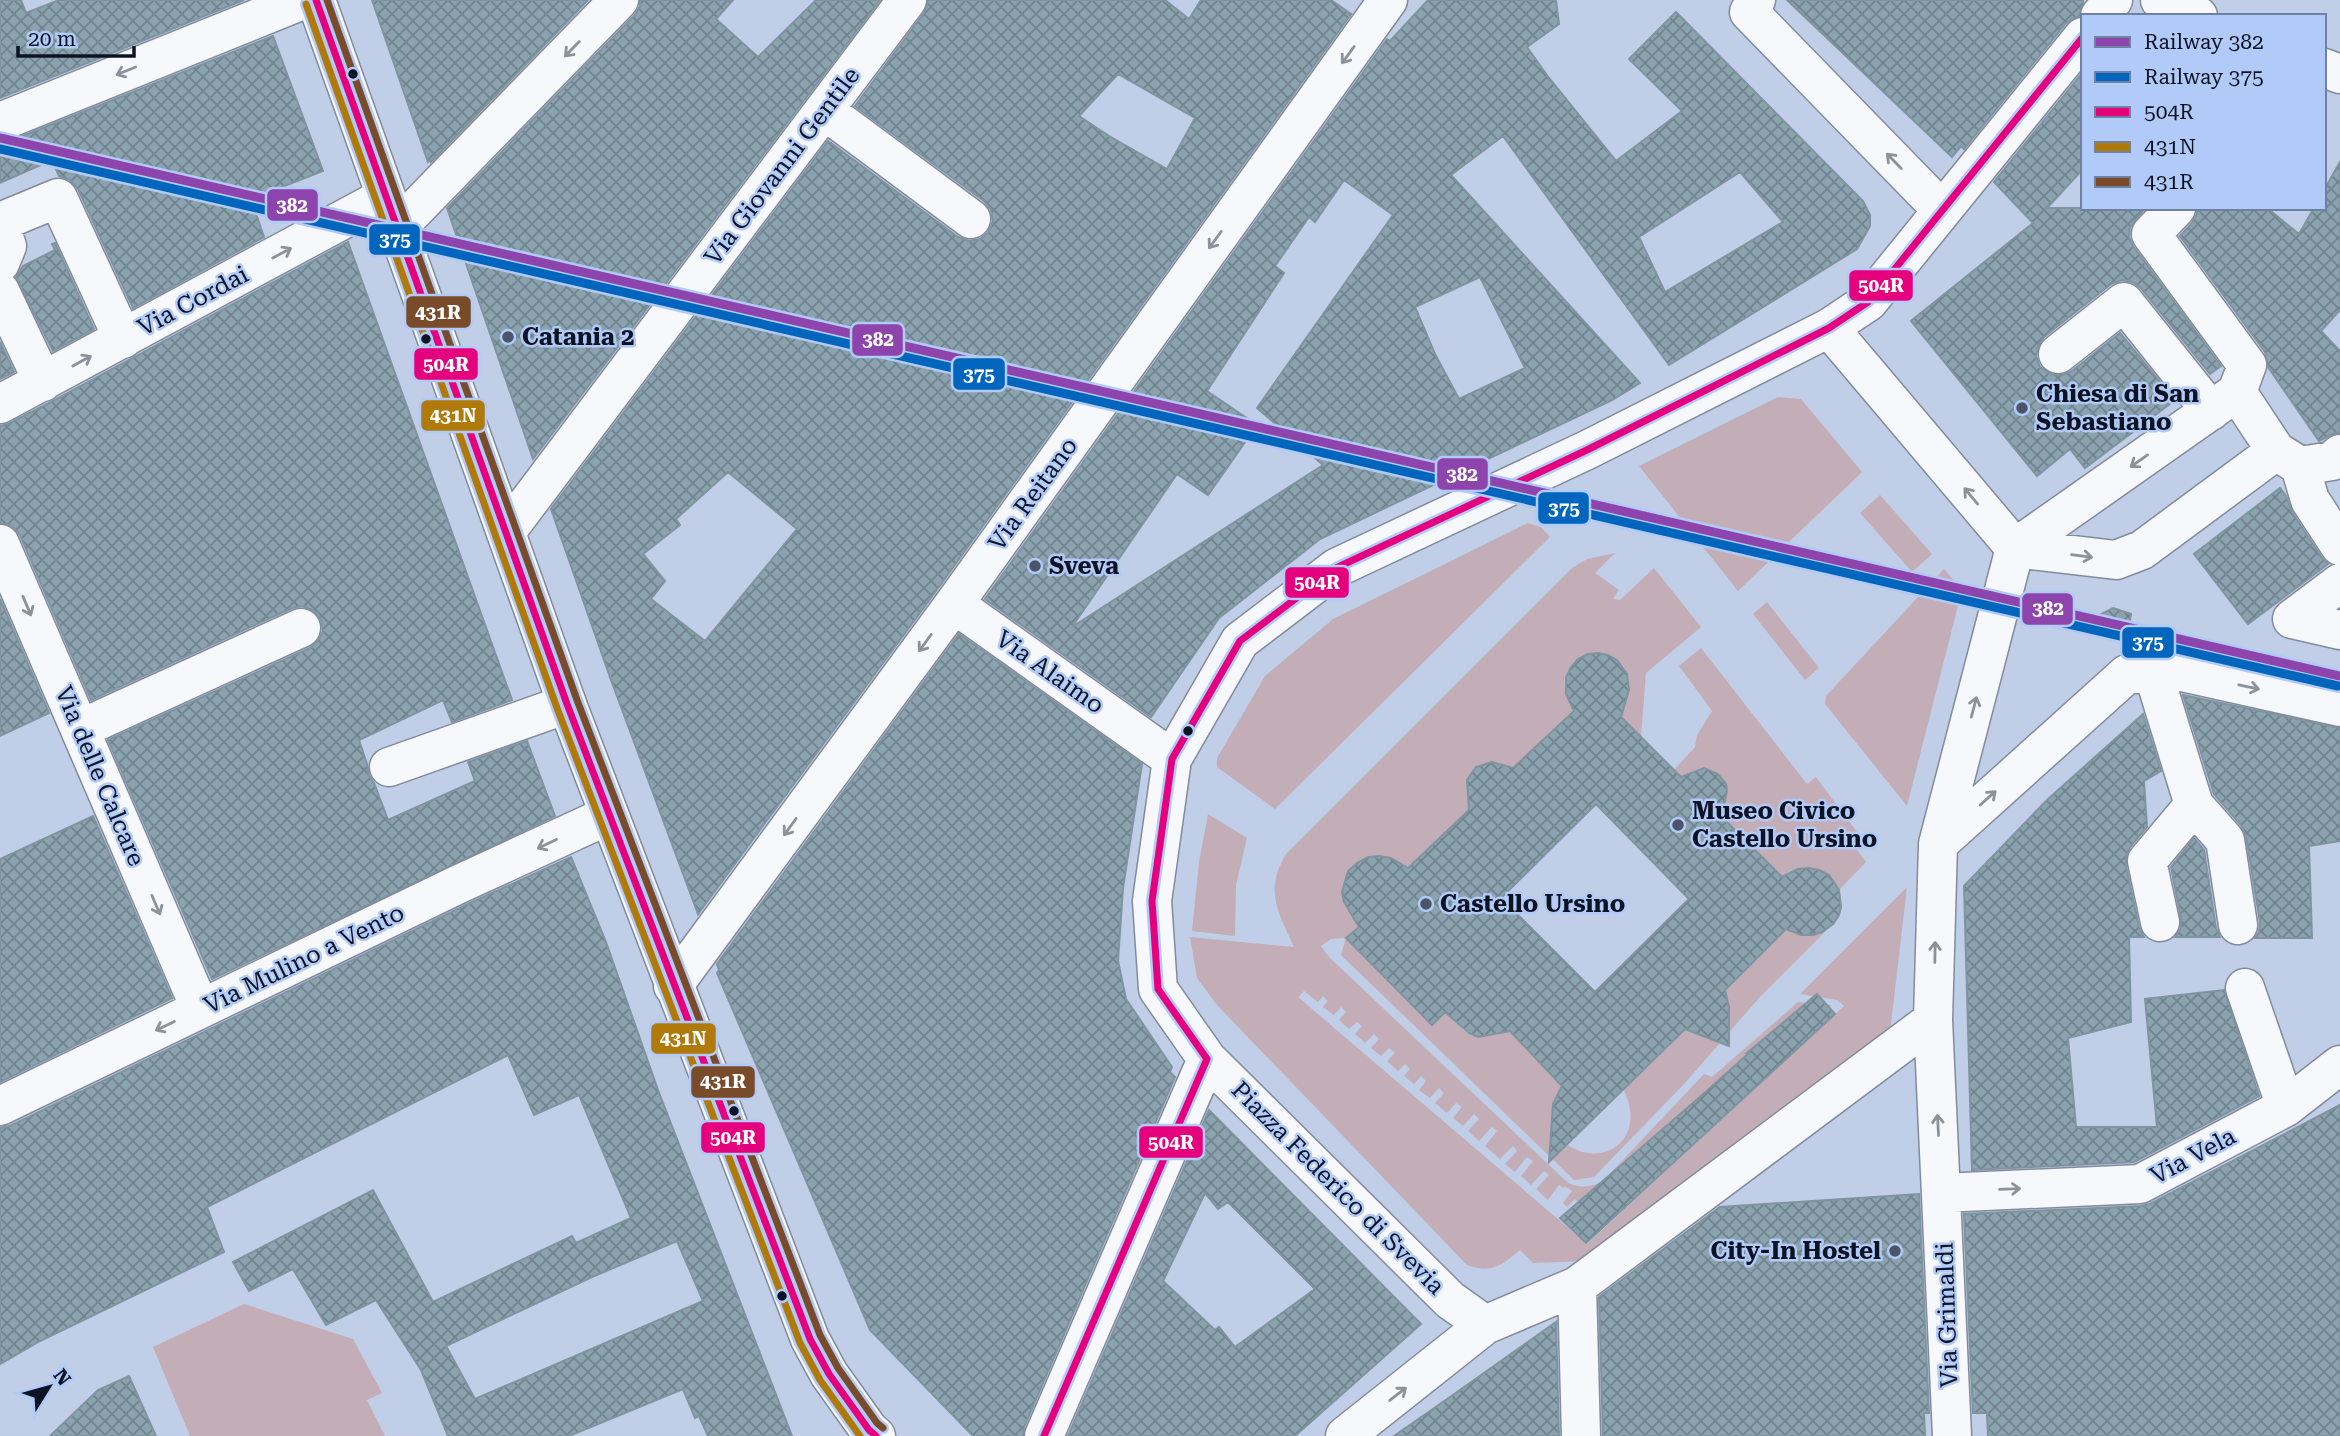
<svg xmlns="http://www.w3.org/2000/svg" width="2340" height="1436" font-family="'Roboto Serif',serif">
<defs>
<pattern id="building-cross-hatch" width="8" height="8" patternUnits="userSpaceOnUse" patternTransform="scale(1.75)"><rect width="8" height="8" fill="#8ba3af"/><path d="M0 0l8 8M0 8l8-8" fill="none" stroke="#70848e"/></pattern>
</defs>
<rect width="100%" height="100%" fill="#c1cee7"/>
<!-- garden -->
<path fill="#c3aeb8" d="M 1778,397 L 1801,399 L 1862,472 L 1738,591 L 1639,466 Z
M 1880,495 L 1932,554 L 1912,572 L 1860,513 Z
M 1528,523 L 1541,527 L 1550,537 L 1275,809 L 1217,767 L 1217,758 L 1265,676 L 1333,619 Z
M 1615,553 L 1595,573 L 1619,590 L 1613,599 L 1620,600 L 1654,568 L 1701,627 L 1646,673 L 1641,737 L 1615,712 C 1625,703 1631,692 1628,678 C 1617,632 1551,657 1567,695 C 1569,700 1573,705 1576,709 L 1510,771 L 1492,762 C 1468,766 1460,786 1474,805 L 1406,869 C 1367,831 1315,885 1362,923 L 1347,939 L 1432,1025 L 1455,1003 C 1456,1008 1455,1016 1457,1020 C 1465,1042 1492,1039 1506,1028 L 1563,1086 L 1562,1141 C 1603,1174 1649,1137 1623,1089 L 1686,1028 L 1699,1034 L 1707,1035 L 1722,993 L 1787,928 C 1804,936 1818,938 1833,924 L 1759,998 L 1685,1083 L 1594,1177 L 1574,1180 L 1341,955 L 1346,938 L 1331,939 L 1321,946 L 1329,957 L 1566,1181 C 1578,1189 1588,1187 1602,1182 L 1704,1074 L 1712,1077 L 1798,1002 L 1832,1005 L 1796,1038 L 1783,1022 L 1777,1027 L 1790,1043 L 1761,1070 L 1747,1054 L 1742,1059 L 1755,1075 L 1732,1069 L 1726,1073 L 1729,1099 L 1713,1084 L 1709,1089 L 1724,1104 L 1596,1219 L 1575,1199 L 1567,1207 L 1563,1203 L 1572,1191 L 1565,1186 L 1563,1188 L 1559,1185 L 1548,1200 L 1536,1189 L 1549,1175 L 1544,1171 L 1531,1185 L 1521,1176 L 1533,1161 L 1527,1157 L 1515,1172 L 1505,1164 L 1517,1151 L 1513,1146 L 1500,1159 L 1485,1146 L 1497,1131 L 1492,1127 L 1479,1141 L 1468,1131 L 1479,1119 L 1474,1114 L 1463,1126 L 1453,1118 L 1462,1107 L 1456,1103 L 1447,1113 L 1435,1103 L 1444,1093 L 1439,1088 L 1430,1098 L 1419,1090 L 1426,1081 L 1421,1076 L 1414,1084 L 1404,1076 L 1410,1069 L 1405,1064 L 1398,1071 L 1387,1061 L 1395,1053 L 1389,1048 L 1381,1056 L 1371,1048 L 1379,1039 L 1374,1034 L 1365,1043 L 1355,1034 L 1362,1026 L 1357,1022 L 1349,1029 L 1339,1020 L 1346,1012 L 1341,1007 L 1334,1015 L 1323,1007 L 1328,1001 L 1323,996 L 1318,1002 L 1304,991 L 1298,997 L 1587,1244 L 1844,1006 L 1837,1000 L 1800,994 L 1907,887 L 1889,1041 L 1589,1261 L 1533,1263 L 1520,1250 C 1501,1266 1491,1274 1467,1265 L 1217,1005 L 1197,978 L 1190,937 L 1294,947 C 1278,912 1264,891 1286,854 L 1572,568 L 1587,559 Z
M 1944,569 L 1962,590 L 1907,806 L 1825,704 L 1826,696 Z
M 1767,602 L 1819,668 L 1805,680 L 1753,614 Z
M 1701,648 L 1807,784 L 1816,777 L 1857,832 L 1849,839 L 1866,862 L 1839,890 C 1826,863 1806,865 1783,878 L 1717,813 C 1745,787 1708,751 1683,779 L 1674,770 L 1695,747 L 1697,735 L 1712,711 L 1679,666 Z
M 1208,814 L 1247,838 L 1236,885 L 1235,936 L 1192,931 L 1199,862 Z
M 244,1304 L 353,1339 L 382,1393 L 367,1400 L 385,1436 L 190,1436 L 153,1347 Z"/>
<!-- building -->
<path fill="url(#building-cross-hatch)" stroke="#8093a0" stroke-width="2" fill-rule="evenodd" d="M 0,0 L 21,0 L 26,13 L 59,0 L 244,0 L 0,98 Z
M 372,0 L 588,0 L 431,162 L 430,160 L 428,162 Z
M 640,0 L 733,0 L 716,19 L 758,57 L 816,0 L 880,0 L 533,459 L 447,208 L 635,15 L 640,6 Z
M 928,0 L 1165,0 L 1189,19 L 1201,0 L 1331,0 L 1351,14 L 936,591 L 698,914 L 611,680 L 551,509 L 828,141 L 958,237 L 969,241 L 980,239 L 988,233 L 993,221 L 991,210 L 984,201 L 855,106 L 924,13 ZM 1118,74 L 1195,118 L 1167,169 L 1109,136 L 1079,116 ZM 728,472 L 797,529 L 705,641 L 651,599 L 665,581 L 643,554 L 680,525 L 676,519 Z
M 1428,0 L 1556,0 L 1559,24 L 1527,47 L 1549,78 L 1616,161 L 1682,111 L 1629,59 L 1676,12 L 1863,201 L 1870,215 L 1870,226 L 1857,249 L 1669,365 L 1503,136 L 1451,175 L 1640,383 L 1612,400 L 1320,539 L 1219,618 L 1151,717 L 985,599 L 1387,39 L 1390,41 ZM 1740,172 L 1783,222 L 1665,292 L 1639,237 ZM 1344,180 L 1393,215 L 1257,408 L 1323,465 L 1072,627 L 1177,474 L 1208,495 L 1257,425 L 1207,391 L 1284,273 L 1275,266 L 1309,217 L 1315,222 ZM 1480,277 L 1525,368 L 1459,399 L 1435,354 L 1415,307 Z
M 1787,0 L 2083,0 L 2083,3 L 2079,16 L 2066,23 L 1964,149 L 1961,146 L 1952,157 Z
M 273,36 L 323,171 L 251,199 L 264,237 L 133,308 L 78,189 L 70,180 L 59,176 L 52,160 L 0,183 L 0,143 L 8,142 Z
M 2083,72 L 2083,169 L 2047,208 L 2145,208 L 2130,227 L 2129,237 L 2133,246 L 2221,366 L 2210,374 L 2141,288 L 2133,282 L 2122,280 L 2111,284 L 2044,337 L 2038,347 L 2036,356 L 2040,367 L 2051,374 L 2062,375 L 2072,371 L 2120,333 L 2175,400 L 2085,468 L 2070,449 L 2037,476 L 1911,321 L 2033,223 L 1994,182 Z
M 2340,162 L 2340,310 L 2321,331 L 2340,351 L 2340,433 L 2335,433 L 2319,441 L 2268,367 L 2265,352 L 2180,236 L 2192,223 L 2197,214 L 2197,208 L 2267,208 L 2299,234 L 2314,208 L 2324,208 L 2324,190 Z
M 348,242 L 512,700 L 452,722 L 443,700 L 359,740 L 367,764 L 369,775 L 374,783 L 388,820 L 475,781 L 468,762 L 527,741 L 555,816 L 212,979 L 108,740 L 310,648 L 319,640 L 323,631 L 321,620 L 313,610 L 302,606 L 292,608 L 91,700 L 20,535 L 12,526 L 0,523 L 0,426 L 10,423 L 53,401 Z
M 55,243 L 94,329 L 53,351 L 16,277 L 23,266 L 55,250 L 52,244 Z
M 0,342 L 14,372 L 0,379 Z
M 2280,488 L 2286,496 L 2292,512 L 2322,558 L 2328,564 L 2248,624 L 2194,554 Z
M 0,599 L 49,713 L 0,736 Z
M 2113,608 L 2131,614 L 2126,643 L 2072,629 Z
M 959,634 L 1142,764 L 1123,888 L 1118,961 L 1126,999 L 1172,1067 L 1170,1072 L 1175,1077 L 1024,1427 L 1023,1436 L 973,1436 L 870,1330 L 717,973 L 719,970 L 717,964 Z
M 1598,653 L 1608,655 L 1617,660 L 1627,674 L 1629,690 L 1621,717 L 1681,777 L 1704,768 L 1718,774 L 1726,784 L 1727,790 L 1722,817 L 1782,877 L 1798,869 L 1809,868 L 1819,870 L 1829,875 L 1839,890 L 1841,907 L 1839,915 L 1833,924 L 1822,932 L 1813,935 L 1801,935 L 1786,929 L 1725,990 L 1729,1007 L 1729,1046 L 1685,1029 L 1549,1162 L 1553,1104 L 1562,1086 L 1510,1031 L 1478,1037 L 1469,1033 L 1445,1012 L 1432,1025 L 1346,938 L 1359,927 L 1344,902 L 1342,892 L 1348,871 L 1357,863 L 1368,857 L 1379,856 L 1391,858 L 1408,868 L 1469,810 L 1467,780 L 1476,767 L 1492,762 L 1513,768 L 1574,711 L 1566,694 L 1566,677 L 1571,667 L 1578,659 L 1588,654 ZM 1596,804 L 1689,899 L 1595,992 L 1501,898 Z
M 2183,695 L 2340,728 L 2340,841 L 2309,846 L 2312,938 L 2255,938 L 2259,932 L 2260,922 L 2246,836 L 2241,825 L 2214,794 Z
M 2143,714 L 2161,771 L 2144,781 L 2147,827 L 2130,847 L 2126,856 L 2126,866 L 2139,927 L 2144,937 L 2129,937 L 2131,1022 L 2068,1038 L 2076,1127 L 2157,1127 L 2145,999 L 2224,990 L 2259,1096 L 2134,1162 L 1972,1170 L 1964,886 L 2047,800 Z
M 93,816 L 172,998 L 0,1082 L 0,859 Z
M 2194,838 L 2204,850 L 2216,928 L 2220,937 L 2175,937 L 2181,928 L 2181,918 L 2171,867 Z
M 571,857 L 606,942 L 658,1090 L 792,1436 L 708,1436 L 699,1416 L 695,1418 L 683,1389 L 569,1436 L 448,1436 L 421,1370 L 376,1300 L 326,1325 L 293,1269 L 249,1291 L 233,1262 L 373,1190 L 433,1302 L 572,1236 L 576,1243 L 631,1218 L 579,1095 L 534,1115 L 508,1055 L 207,1207 L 224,1252 L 40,1341 L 0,1364 L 0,1128 L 10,1126 L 466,905 ZM 677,1241 L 703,1301 L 475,1399 L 446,1346 L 592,1277 Z
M 1817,994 L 1835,1014 L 1586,1243 L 1560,1218 L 1701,1096 L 1749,1053 L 1747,1053 Z
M 2340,1105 L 2340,1436 L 1988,1436 L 1987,1413 L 1973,1413 L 1964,1214 L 2141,1206 L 2150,1204 Z
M 1209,1110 L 1421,1324 L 1295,1436 L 1068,1436 ZM 1205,1193 L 1218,1209 L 1228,1202 L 1315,1289 L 1235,1347 L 1219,1327 L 1215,1330 L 1163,1281 Z
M 1919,1194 L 1929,1413 L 1924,1413 L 1925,1436 L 1603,1436 L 1599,1297 L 1720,1207 Z
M 1556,1322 L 1559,1436 L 1394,1436 L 1450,1397 Z
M 129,1376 L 156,1436 L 50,1436 L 98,1390 Z"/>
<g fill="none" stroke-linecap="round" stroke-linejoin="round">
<defs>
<path id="minor" d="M 1756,0 L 1749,12 L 1942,210
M 2160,0 L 2198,16
M 2100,16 L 2113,0
M 2324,68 L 2340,74
M 824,110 L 971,219
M 0,122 L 303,0
M 2176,208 L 2151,234 L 2247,365 L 2237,392
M 0,222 L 58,198 L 123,339
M 0,226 L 7,246 L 0,263
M 397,228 L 619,0
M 0,291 L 43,382
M 1829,328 L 2015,548 L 2116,560 L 2142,550 L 2276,451
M 2058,354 L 2124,302 L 2211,411
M 0,404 L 385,197
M 2300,466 L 2332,461 L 2340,454
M 506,532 L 907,0
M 0,544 L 200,1008
M 2015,548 L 2237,392 L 2276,451 L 2300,466 L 2310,500 L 2340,546
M 2340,583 L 2292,619 L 2340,630
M 954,604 L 1172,759
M 2153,672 L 2194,805 L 2225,840 L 2238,925
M 80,729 L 301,628
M 389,767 L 567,704
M 1938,844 L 2127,674 L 2182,672 L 2340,707
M 2160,922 L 2147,861 L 2194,805
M 673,986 L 954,604 L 1388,0
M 2245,988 L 2286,1107
M 0,1106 L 457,885 L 609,815
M 1942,1193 L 2140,1184 L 2286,1107 L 2340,1065
M 1577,1286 L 1581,1436
M 1485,1325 L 1450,1300 L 1207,1059 L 1158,989 L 1152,901 L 1172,759 L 1240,641 L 1336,568 L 1587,450 L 1829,328 L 1868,302 L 2083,37
M 1044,1436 L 1207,1059
M 1345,1436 L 1485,1325 L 1577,1286 L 1933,1020
M 1952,1436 L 1933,1020 L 1938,844 L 2015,548"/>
<path id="major" d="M 316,0 L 567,704 L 810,1339 L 829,1374 L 869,1430 L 876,1436"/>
</defs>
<!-- minor casing -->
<use href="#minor" stroke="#818b9d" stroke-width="41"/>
<!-- major casing -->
<use href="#major" stroke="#818b9d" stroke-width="41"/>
<!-- minor -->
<use href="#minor" stroke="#f6f8fb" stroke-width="38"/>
<!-- major -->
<use href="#major" stroke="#f6f8fb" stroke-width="38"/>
<defs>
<path id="bus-1" d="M 316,0 L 567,704 L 810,1339 L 829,1374 L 869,1430 L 876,1436
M 1044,1436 L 1207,1059 L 1158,989 L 1152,901 L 1172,759 L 1240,641 L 1336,568 L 1587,450 L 1829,328 L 1868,302 L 2083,37"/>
<path id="bus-2" d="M 306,4 L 557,708 L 800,1343 L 820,1380 L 860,1436"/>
<path id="bus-3" d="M 327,0 L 577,700 L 820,1335 L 838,1368 L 877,1423 L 883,1428"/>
</defs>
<!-- bus-1 casing -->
<use href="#bus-1" stroke="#b1caf7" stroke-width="12"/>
<!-- bus-2 casing -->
<use href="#bus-2" stroke="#b1caf7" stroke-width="12"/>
<!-- bus-3 casing -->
<use href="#bus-3" stroke="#b1caf7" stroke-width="12"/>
<!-- bus-1 -->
<use href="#bus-1" stroke="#e5007d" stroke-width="7"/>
<!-- bus-2 -->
<use href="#bus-2" stroke="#b07a0b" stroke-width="7"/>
<!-- bus-3 -->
<use href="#bus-3" stroke="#7a4b2a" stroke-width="7"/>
<defs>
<path id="rail-1" d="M 0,138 L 2340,676"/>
<path id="rail-2" d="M 0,149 L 2338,686"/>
</defs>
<!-- rail-1 casing -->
<use href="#rail-1" stroke="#b1caf7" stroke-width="14"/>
<!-- rail-2 casing -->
<use href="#rail-2" stroke="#b1caf7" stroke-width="14"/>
<!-- rail-1 -->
<use href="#rail-1" stroke="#8e44ad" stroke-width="9"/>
<!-- rail-2 -->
<use href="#rail-2" stroke="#0065bd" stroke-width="9"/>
</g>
<!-- one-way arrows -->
<defs><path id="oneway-shaft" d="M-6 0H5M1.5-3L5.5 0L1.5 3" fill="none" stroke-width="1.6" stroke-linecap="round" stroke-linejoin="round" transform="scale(1.75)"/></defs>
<g stroke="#8d919a">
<use href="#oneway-shaft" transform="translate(572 49) rotate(134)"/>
<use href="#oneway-shaft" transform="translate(1348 55) rotate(126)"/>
<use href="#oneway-shaft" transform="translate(126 71) rotate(158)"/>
<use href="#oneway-shaft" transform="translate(1894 161) rotate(-134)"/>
<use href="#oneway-shaft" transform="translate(1215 240) rotate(126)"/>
<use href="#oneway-shaft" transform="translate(282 253) rotate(-28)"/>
<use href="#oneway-shaft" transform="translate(82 361) rotate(-29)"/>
<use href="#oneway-shaft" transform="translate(2139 461) rotate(145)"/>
<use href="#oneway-shaft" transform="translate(1971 496) rotate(-130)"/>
<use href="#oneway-shaft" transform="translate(2082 556) rotate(7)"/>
<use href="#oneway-shaft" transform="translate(27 606) rotate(67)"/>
<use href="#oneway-shaft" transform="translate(925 643) rotate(126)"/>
<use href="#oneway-shaft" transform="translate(2249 687) rotate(12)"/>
<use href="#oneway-shaft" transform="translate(1974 707) rotate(-75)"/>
<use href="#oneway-shaft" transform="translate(1988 798) rotate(-42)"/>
<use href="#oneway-shaft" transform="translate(790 827) rotate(126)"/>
<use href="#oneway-shaft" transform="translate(547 844) rotate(155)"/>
<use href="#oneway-shaft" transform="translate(156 905) rotate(67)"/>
<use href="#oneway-shaft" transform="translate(1935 952) rotate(-89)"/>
<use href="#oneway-shaft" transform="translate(165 1026) rotate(154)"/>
<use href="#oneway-shaft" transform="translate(1938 1125) rotate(-93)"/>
<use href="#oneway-shaft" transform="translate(2010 1189) rotate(-2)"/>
<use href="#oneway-shaft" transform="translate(1398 1394) rotate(-38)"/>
</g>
<!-- markers -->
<g fill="#0c1424" stroke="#b1caf7" stroke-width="2.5">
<circle cx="353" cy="74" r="6"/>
<circle cx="426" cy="339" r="6"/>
<circle cx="1188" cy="731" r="6"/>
<circle cx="734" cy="1111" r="6"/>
<circle cx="782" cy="1296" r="6"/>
</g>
<g fill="#4b5568" stroke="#b1caf7" stroke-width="2.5">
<circle cx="508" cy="337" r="7"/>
<circle cx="2022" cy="408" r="7"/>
<circle cx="1035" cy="566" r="7"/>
<circle cx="1678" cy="825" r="7"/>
<circle cx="1426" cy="904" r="7"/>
<circle cx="1895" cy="1251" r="7"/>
</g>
<g text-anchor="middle" stroke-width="5" stroke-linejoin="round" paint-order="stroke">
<!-- street labels -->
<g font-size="24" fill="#0c1424" stroke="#b1caf7">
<text transform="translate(782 166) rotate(-53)" y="8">Via Giovanni Gentile</text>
<text transform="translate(193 301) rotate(-28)" y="8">Via Cordai</text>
<text transform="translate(1033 494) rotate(-54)" y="8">Via Reitano</text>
<text transform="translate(1050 672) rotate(35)" y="8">Via Alaimo</text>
<text transform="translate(100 776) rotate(67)" y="8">Via delle Calcare</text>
<text transform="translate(304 959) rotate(-26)" y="8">Via Mulino a Vento</text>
<text transform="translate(2193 1156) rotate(-28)" y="8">Via Vela</text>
<text transform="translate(1338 1188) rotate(45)" y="8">Piazza Federico di Svevia</text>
<text transform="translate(1947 1315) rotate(-92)" y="8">Via Grimaldi</text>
</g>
<!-- poi labels -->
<g font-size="24" font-weight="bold" fill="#0c1424" stroke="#b1caf7" text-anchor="start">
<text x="522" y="345">Catania 2</text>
<text x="2036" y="402">Chiesa di San<tspan x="2036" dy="28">Sebastiano</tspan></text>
<text x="1049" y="574">Sveva</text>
<text x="1692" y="819">Museo Civico<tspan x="1692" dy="28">Castello Ursino</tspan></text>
<text x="1440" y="912">Castello Ursino</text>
<text x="1881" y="1259" text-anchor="end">City-In Hostel</text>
</g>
</g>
<g stroke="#b1caf7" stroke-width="2.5">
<rect x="266" y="188" width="53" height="34" rx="7" fill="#8e44ad"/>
<rect x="368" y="223" width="53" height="33" rx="7" fill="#0065bd"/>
<rect x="1848" y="269" width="66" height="33" rx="7" fill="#e5007d"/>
<rect x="405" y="295" width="67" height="34" rx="7" fill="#7a4b2a"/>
<rect x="851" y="323" width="53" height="34" rx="7" fill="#8e44ad"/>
<rect x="413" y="347" width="66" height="34" rx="7" fill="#e5007d"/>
<rect x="952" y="357" width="54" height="34" rx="7" fill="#0065bd"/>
<rect x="420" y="399" width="66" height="33" rx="7" fill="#b07a0b"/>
<rect x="1436" y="457" width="53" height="34" rx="7" fill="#8e44ad"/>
<rect x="1537" y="491" width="53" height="34" rx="7" fill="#0065bd"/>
<rect x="1284" y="566" width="66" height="33" rx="7" fill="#e5007d"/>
<rect x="2021" y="592" width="53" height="34" rx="7" fill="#8e44ad"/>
<rect x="2121" y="626" width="54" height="33" rx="7" fill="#0065bd"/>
<rect x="650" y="1022" width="67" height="33" rx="7" fill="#b07a0b"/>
<rect x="690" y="1065" width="66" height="34" rx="7" fill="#7a4b2a"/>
<rect x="700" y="1121" width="66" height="33" rx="7" fill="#e5007d"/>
<rect x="1138" y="1125" width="66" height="34" rx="7" fill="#e5007d"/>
</g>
<g font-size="19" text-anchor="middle" font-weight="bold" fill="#fff">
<text x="292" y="212">382</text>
<text x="395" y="246">375</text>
<text x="1881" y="292">504R</text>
<text x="438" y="319">431R</text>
<text x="878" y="346">382</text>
<text x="446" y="371">504R</text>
<text x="979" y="381">375</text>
<text x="453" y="422">431N</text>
<text x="1462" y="481">382</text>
<text x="1564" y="515">375</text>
<text x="1317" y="589">504R</text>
<text x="2048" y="615">382</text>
<text x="2148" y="649">375</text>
<text x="683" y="1045">431N</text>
<text x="723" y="1088">431R</text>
<text x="733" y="1144">504R</text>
<text x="1171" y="1149">504R</text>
</g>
<!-- legend -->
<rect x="2081" y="14" width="245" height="196" fill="#b1caf7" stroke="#6f81a3" stroke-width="2"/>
<rect x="2095" y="37" width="35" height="10" fill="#8e44ad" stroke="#6f81a3" stroke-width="2"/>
<text x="2144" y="49" font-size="21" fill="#0c1424">Railway 382</text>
<rect x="2095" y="72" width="35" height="10" fill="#0065bd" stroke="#6f81a3" stroke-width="2"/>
<text x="2144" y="84" font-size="21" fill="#0c1424">Railway 375</text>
<rect x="2095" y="107" width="35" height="10" fill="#e5007d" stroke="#6f81a3" stroke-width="2"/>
<text x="2144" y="119" font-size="21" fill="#0c1424">504R</text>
<rect x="2095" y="142" width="35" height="10" fill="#b07a0b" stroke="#6f81a3" stroke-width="2"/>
<text x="2144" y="154" font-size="21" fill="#0c1424">431N</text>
<rect x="2095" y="177" width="35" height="10" fill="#7a4b2a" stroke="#6f81a3" stroke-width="2"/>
<text x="2144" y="189" font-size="21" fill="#0c1424">431R</text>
<!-- north arrow -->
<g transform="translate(49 1387) rotate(53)" stroke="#b1caf7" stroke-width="5" paint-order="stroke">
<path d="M0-5L12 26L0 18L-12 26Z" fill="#0c1424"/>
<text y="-10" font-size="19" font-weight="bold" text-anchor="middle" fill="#0c1424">N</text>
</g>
<!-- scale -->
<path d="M18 46v10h116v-10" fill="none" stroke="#0c1424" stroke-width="3.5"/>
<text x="28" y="46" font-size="21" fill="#0c1424" stroke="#b1caf7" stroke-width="5" paint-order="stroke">20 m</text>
</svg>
